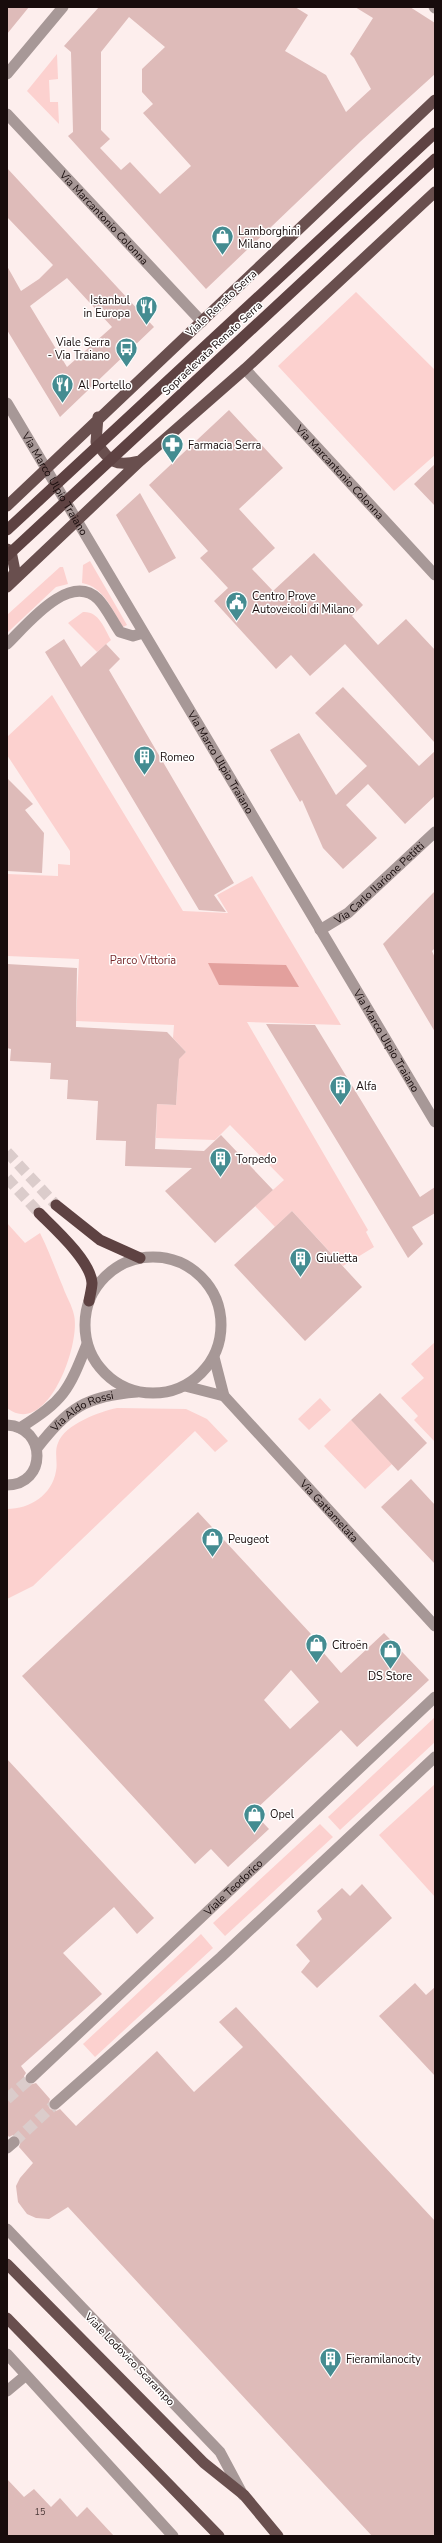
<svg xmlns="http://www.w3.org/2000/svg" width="442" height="2543" font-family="'Nunito Sans',sans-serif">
<rect width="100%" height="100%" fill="#fdeeed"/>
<!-- green -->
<path fill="#fcd1cf" d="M 57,54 L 58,79 L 49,80 L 50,102 L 58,102 L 59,124 L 27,91 Z
M 356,292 L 435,370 L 435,455 L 394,491 L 278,366 Z
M 90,561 L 127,625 L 123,627 C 112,610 104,587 82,583 L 83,565 Z
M 60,567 L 63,567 L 68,584 L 56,587 L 7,633 L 7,615 Z
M 83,612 C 99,611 104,628 111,640 L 97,652 L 68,623 Z
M 52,695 L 183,911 L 228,913 L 217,895 L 252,876 L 341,1025 L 247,1022 L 368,1230 L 366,1232 L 374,1247 L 343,1266 L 292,1211 L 275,1227 L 255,1206 L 284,1180 L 230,1125 L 215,1140 L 156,1138 L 157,1104 L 176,1105 L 178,1076 L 161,1075 L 186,1052 L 173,1038 L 174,1025 L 76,1021 L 79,959 L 7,956 L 7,874 L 58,876 L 58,864 L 70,865 L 70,851 L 7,755 L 7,737 Z
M 7,1223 L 25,1243 L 40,1233 C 49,1251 55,1268 63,1287 C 66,1296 72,1305 74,1315 C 81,1344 47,1439 7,1408 Z
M 435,1342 L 435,1442 L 414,1420 L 418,1416 L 401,1398 L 424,1378 L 411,1364 Z
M 320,1398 L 331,1410 L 309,1430 L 298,1419 Z
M 117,1408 L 186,1409 L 207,1419 L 228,1441 L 215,1452 L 195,1431 L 33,1586 L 7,1599 L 7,1509 C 30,1509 52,1495 56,1471 C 58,1462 54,1452 58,1443 C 65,1424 99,1412 117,1408 Z
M 351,1420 L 392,1464 L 365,1489 L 324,1446 Z
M 435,1717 L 435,1742 L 340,1830 L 328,1817 Z
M 435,1784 L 435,1897 L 379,1835 Z
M 320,1824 L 333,1837 L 225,1936 L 213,1923 Z
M 201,1934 L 213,1948 L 95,2057 L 83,2044 Z"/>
<!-- water -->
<path fill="#e3a09d" d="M 208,963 L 286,965 L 299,987 L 219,985 Z"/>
<!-- building -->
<path fill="#debbb9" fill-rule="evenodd" d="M 7,7 L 29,7 L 7,34 Z
M 99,7 L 295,7 L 308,15 L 285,51 L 326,75 L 346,112 L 371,89 L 354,58 L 350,54 L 373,18 L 355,7 L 410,7 L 435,23 L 435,74 L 361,141 L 206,289 L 68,136 L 73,132 L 71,52 L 64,46 ZM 129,17 L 165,47 L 142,69 L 142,92 L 153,104 L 143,113 L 191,166 L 160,194 L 130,162 L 121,170 L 100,148 L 110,139 L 101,130 L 101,52 Z
M 7,168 L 154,327 L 60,417 L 7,330 L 7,266 L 21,291 L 39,279 L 53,265 L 7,217 ZM 67,278 L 112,327 L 67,367 L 30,306 Z
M 229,410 L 283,468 L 239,509 L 275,548 L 252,569 L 273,591 L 314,553 L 363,605 L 352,616 L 378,645 L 406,619 L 435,650 L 435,743 L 345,644 L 310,676 L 291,655 L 276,669 L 214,601 L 228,588 L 200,558 L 208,551 L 149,485 Z
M 435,464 L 435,506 L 414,484 Z
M 140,493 L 176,558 L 149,573 L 116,515 Z
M 64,639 L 81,667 L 106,644 L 120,659 L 109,670 L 234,883 L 214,895 L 226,912 L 199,910 L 45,652 Z
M 343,687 L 419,766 L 435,751 L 435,796 L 405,824 L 368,784 L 346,805 L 377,838 L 343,869 L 323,848 L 302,800 L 300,802 L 270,750 L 299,733 L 336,795 L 367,766 L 315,713 Z
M 7,778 L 33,804 L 25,810 L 44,833 L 42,873 L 7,871 Z
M 435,891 L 435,948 L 432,951 L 435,958 L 435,1032 L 383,944 Z
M 7,964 L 77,968 L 76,1027 L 167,1032 L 186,1052 L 179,1059 L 176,1105 L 157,1104 L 155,1149 L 204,1151 L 221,1135 L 273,1190 L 215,1243 L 165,1191 L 192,1168 L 125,1166 L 126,1141 L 96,1140 L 98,1101 L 67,1099 L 68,1080 L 50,1079 L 51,1063 L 10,1061 L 11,1049 L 7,1048 Z
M 266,1024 L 315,1025 L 420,1197 L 435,1187 L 435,1213 L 412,1227 L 423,1244 L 408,1258 Z
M 292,1211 L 362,1287 L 305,1341 L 234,1265 Z
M 380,1393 L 427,1443 L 398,1471 L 351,1420 Z
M 411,1479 L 435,1505 L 435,1564 L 381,1507 Z
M 198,1512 L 311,1634 L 309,1636 L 341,1673 L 384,1633 L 429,1680 L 357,1747 L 341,1730 L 253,1812 L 269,1829 L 228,1867 L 211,1849 L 195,1864 L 22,1676 ZM 291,1670 L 319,1702 L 290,1729 L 264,1700 Z
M 7,1759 L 154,1918 L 137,1934 L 114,1907 L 63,1953 L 102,1994 L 21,2066 L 26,2073 L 24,2076 L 26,2082 L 29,2085 L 36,2083 L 50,2099 L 48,2105 L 50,2109 L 56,2111 L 60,2109 L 76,2126 L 157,2051 L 194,2092 L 243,2047 L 219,2022 L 236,2007 L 435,2221 L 435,2536 L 372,2536 L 68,2207 L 49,2219 L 36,2218 L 27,2214 L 18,2202 L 16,2186 L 20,2178 L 33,2163 L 19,2147 L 21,2141 L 19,2137 L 13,2135 L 9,2137 L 7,2134 Z
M 362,1884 L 392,1918 L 317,1988 L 301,1972 L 310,1961 L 296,1945 L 322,1919 L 317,1911 L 342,1888 L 350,1896 Z
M 415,1983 L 426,1995 L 435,1987 L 435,2076 L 379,2016 Z
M 7,2479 L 24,2497 L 34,2489 L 51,2507 L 60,2498 L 77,2517 L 87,2507 L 114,2536 L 7,2536 Z"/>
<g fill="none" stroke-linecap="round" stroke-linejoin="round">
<!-- tertiary-tunnel -->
<path stroke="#dbcccb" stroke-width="11" stroke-dasharray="11 5.5" stroke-linecap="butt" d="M 7,2099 L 31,2078
M 14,2142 L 55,2104"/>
<!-- trunk-tunnel -->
<path stroke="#dbcccb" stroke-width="11" stroke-dasharray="11 5.5" stroke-linecap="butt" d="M 7,1152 L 56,1205
M 7,1178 L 39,1213"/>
<!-- minor -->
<g stroke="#a79897" stroke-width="11">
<path d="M 434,7 L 435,8"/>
<path d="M 7,74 L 63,7"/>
<path id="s1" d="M 7,114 L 202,322"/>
<path id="s2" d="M 245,369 L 435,575"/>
<path id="s3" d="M 7,403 L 435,1122"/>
<path d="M 7,644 C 26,626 69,571 98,599 C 106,607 113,622 120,632 L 133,636 L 143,633"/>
<path id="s4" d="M 320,930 L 348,913 L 435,832"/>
<path d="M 7,1425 C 47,1427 47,1485 7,1485"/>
<path d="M 20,1428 C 64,1400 68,1392 87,1344"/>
<path id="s5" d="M 37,1448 C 69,1408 85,1396 137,1392"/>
<path d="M 7,2354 L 173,2536"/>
<path d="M 7,2391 L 25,2376"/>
</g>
<!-- tertiary -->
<g stroke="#a79897" stroke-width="11">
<circle cx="153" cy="1325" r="68"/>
<path d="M 214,1357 L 224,1396"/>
<path id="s6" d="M 185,1386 L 224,1396 L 435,1626"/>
<path id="s7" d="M 31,2078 L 435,1697"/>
<path d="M 55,2104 L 221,1957 L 435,1757"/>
<path d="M 7,2148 L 14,2142"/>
<path d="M 7,2229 L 220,2452 L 243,2495"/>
</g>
<!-- primary -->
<path stroke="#694f4e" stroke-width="11" d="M 98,417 L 96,442 C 110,462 115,467 139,461
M 7,506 L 435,100
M 7,549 L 11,551 L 15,571 L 9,583
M 7,587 L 140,461 L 245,369 L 435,192
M 7,2264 L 204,2463 L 244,2495 L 278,2536
M 7,2318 L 219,2536"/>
<!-- trunk -->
<path stroke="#5e4242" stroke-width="11" d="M 56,1205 L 100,1240 L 140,1258
M 39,1213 C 54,1228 91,1261 92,1283 C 92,1288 90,1295 89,1301"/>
<!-- trunk-bridge -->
<path stroke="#5e4242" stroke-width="11" d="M 7,530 L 435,133
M 7,556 L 435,159"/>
</g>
<!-- icons -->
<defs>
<symbol id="shop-pin" viewBox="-11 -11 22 30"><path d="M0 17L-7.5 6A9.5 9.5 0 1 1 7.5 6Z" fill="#448c91" stroke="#fff"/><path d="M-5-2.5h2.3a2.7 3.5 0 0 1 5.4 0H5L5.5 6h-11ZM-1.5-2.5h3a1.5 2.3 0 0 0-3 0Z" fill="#fff"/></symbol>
<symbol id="restaurant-pin" viewBox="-11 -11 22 30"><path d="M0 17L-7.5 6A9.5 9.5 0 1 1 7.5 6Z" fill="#448c91" stroke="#fff"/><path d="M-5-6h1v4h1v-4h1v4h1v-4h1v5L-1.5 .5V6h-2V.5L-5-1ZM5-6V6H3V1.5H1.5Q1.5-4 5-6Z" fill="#fff"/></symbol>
<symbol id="bus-pin" viewBox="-11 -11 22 30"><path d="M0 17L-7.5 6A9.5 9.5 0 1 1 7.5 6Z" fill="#448c91" stroke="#fff"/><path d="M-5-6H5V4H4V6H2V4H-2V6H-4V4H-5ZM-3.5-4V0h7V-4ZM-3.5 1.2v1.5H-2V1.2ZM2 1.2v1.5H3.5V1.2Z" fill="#fff"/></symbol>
<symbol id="pharmacy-pin" viewBox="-11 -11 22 30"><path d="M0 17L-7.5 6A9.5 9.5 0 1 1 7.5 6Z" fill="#448c91" stroke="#fff"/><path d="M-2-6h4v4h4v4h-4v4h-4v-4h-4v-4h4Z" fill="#fff"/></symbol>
<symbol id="civic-pin" viewBox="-11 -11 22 30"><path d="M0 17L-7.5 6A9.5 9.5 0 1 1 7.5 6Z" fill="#448c91" stroke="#fff"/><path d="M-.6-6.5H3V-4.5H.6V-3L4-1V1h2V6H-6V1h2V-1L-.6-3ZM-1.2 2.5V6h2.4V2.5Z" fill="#fff"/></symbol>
<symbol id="building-pin" viewBox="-11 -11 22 30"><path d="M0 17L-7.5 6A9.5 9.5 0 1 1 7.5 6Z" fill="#448c91" stroke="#fff"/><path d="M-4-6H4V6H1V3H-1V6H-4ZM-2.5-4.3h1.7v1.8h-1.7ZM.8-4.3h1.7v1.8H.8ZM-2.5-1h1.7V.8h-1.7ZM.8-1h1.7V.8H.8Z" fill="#fff"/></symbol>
</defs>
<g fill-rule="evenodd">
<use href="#shop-pin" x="210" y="224" width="25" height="34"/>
<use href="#restaurant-pin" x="134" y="294" width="25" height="34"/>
<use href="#bus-pin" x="114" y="336" width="25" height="34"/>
<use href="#restaurant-pin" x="50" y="372" width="25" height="34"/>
<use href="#pharmacy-pin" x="160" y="432" width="25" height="34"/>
<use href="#civic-pin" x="224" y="590" width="25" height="34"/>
<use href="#building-pin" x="132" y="744" width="25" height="34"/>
<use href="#building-pin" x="328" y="1074" width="25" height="34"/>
<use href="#building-pin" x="208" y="1146" width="25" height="34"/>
<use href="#building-pin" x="288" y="1246" width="25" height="34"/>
<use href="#shop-pin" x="200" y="1526" width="25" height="34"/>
<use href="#shop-pin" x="304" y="1632" width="25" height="34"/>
<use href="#shop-pin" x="378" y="1638" width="25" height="34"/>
<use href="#shop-pin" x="242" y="1802" width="25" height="34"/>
<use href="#building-pin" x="318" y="2346" width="25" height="34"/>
</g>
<g text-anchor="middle" stroke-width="3" stroke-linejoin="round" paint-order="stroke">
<!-- number labels -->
<g font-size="9" fill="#4a3837">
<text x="40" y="2515">15</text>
</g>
<!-- street labels -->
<g font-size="11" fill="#180c0c" stroke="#fff">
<text dy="4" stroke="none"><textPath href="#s1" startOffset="142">Via Marcantonio Colonna</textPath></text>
<text transform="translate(221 303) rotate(-43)" y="4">Viale Renato Serra</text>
<text transform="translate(212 348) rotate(-43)" y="4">Sopraelevata Renato Serra</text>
<text dy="4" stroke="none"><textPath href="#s2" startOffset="140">Via Marcantonio Colonna</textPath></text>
<text dy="4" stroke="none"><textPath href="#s3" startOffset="94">Via Marco Ulpio Traiano</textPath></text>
<text dy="4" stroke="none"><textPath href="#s3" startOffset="418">Via Marco Ulpio Traiano</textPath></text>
<text dy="4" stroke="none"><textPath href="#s4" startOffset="76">Via Carlo Ilarione Petitti</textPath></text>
<text dy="4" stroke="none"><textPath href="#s3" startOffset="742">Via Marco Ulpio Traiano</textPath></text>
<text dy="4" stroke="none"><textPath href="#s5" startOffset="60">Via Aldo Rossi</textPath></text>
<text dy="4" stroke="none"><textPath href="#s6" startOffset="196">Via Gattamelata</textPath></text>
<text dy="4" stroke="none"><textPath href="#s7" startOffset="278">Viale Teodorico</textPath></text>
<text transform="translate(130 2359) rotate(46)" y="4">Viale Lodovico Scarampo</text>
</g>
<!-- poi labels -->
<g font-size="11" fill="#180c0c" stroke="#fff" text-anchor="start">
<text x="238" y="235">Lamborghini<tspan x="238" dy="13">Milano</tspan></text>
<text x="130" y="304" text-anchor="end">Istanbul<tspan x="130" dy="13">in Europa</tspan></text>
<text x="110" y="346" text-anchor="end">Viale Serra<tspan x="110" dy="13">- Via Traiano</tspan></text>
<text x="78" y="389">Al Portello</text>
<text x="188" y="449">Farmacia Serra</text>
<text x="252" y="600">Centro Prove<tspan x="252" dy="13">Autoveicoli di Milano</tspan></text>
<text x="160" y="761">Romeo</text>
<text x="356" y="1090">Alfa</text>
<text x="236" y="1163">Torpedo</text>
<text x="316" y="1262">Giulietta</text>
<text x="228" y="1543">Peugeot</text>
<text x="332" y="1649">Citroën</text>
<text x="390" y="1680" text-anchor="middle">DS Store</text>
<text x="270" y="1818">Opel</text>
<text x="346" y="2363">Fieramilanocity</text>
</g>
<!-- park labels -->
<g font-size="11" fill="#792a2c" stroke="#fff">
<text x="143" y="964">Parco Vittoria</text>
</g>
</g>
<!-- border -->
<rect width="442" height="2543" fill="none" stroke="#180c0c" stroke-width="16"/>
</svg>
